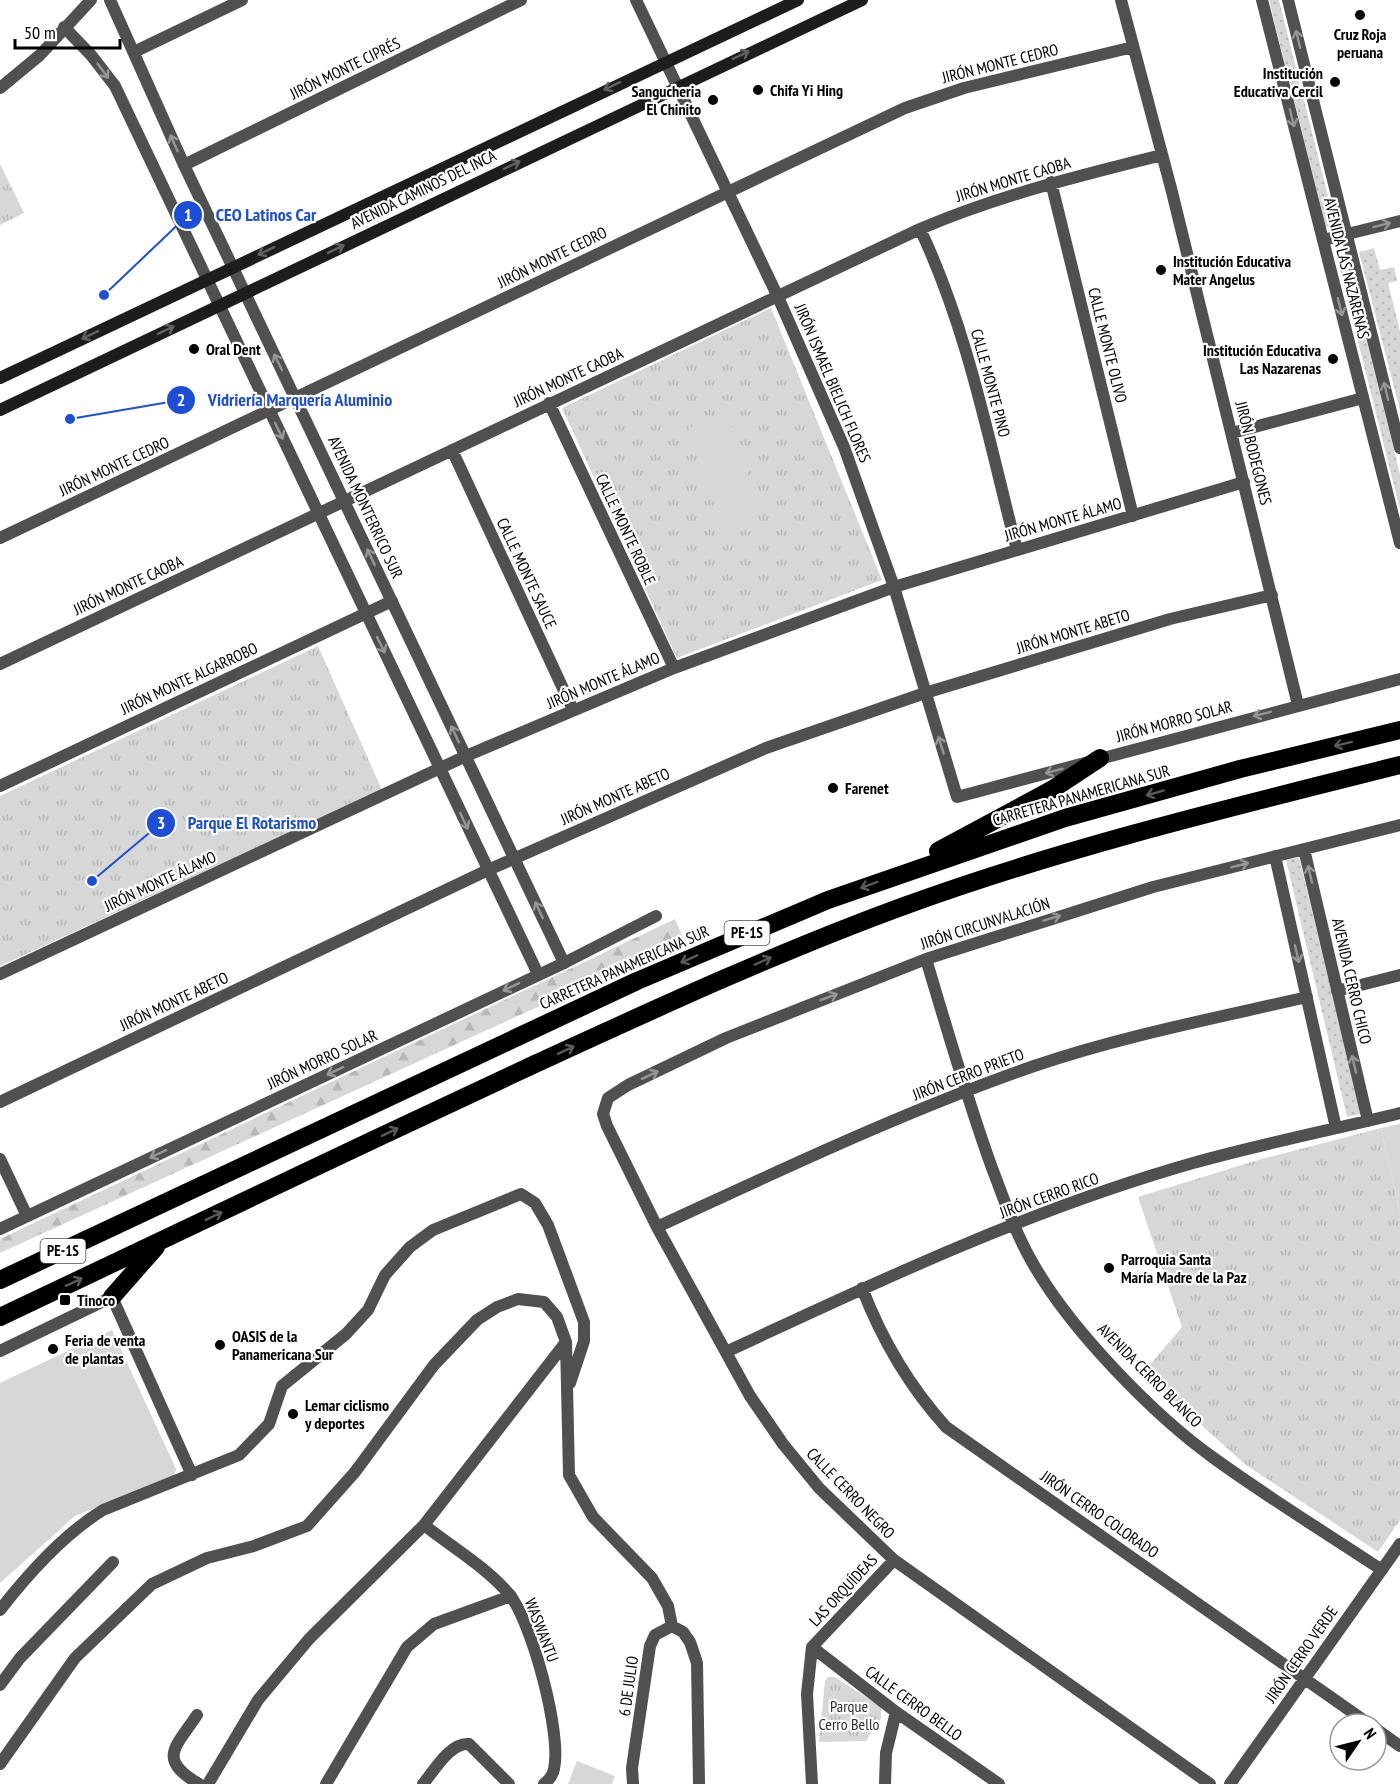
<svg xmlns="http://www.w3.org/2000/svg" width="1400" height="1784" font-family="'PT Sans Narrow',sans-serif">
<defs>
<pattern id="grass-dots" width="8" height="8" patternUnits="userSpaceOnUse" patternTransform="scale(1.5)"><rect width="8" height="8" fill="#d7d7d7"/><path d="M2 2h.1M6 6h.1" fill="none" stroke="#b7b7b7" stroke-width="1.8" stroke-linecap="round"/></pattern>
<pattern id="forest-firs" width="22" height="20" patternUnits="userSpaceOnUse" patternTransform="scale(1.5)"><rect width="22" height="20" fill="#d7d7d7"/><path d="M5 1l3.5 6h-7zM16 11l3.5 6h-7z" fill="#b7b7b7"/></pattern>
<pattern id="park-tufts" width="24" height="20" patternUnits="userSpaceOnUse" patternTransform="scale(1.5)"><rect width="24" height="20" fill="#d7d7d7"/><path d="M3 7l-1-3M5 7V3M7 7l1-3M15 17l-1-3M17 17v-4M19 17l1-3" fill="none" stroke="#b7b7b7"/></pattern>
</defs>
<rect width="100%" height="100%" fill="#fff"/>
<!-- grass -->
<path fill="url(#grass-dots)" d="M 1269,0 L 1279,0 L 1335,224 L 1326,227 Z
M 1374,248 L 1380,270 L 1394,267 L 1397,281 L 1388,283 L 1400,331 L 1400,410 L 1359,252 Z
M 1345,255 L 1400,474 L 1400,510 L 1337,257 Z
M 1299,857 L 1361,1114 L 1347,1117 L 1286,860 Z"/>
<!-- forest -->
<path fill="url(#forest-firs)" d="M 675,919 L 684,940 L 0,1253 L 0,1239 Z"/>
<!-- park -->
<path fill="url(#park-tufts)" d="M 0,164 L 24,213 L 0,225 Z
M 771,308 L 882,580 L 677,658 L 562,408 Z
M 318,646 L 382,790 L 0,966 L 0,796 Z
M 1381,1128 L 1400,1213 L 1400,1520 L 1378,1552 L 1246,1465 L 1143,1373 L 1182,1327 L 1138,1197 L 1258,1160 Z
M 828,1677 L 835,1677 L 881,1707 L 881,1718 L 866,1741 L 819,1742 L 825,1681 Z"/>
<!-- pitch -->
<path fill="#d7d7d7" d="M 728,415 L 762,515 L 723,529 L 688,428 Z
M 1400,1124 L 1400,1213 L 1381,1128 Z
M 112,1330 L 176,1469 L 174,1476 L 75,1516 L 0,1583 L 0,1383 Z
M 577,1761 L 615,1776 L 612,1784 L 568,1784 Z"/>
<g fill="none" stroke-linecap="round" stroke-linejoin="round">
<!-- minor -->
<path stroke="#505050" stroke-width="12" d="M 1121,0 L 1171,188 L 1298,705
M 134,52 L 242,0
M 184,165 L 521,0
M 1051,182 L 1133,516
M 920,229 C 968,330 989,442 1017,550
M 1323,240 L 1400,221
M 549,403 L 674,668
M 1232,433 L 1363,398
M 452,450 L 573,710
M 0,538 L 905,108 L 964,88 L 1133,47
M 0,664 L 920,229 C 1000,195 1078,176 1162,155
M 0,786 L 392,601
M 1304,849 L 1368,1121
M 1275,856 L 1336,1128
M 926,959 C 947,1029 967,1099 992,1168 C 1004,1199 1014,1230 1031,1260 C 1068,1327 1152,1414 1215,1459 C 1269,1498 1326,1533 1382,1570
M 564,963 L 656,916
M 0,974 L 466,756 L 674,668 L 894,587 L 1244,482
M 1337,991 L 1400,975
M 0,1102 L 488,870 L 766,748 L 925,693 L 1170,619 L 1272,595
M 657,1227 C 781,1170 905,1111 1034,1066 C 1122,1036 1216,1018 1307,997
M 862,1288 C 882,1340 909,1386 946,1427 L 1369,1724
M 112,1297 L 192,1475
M 726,1352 C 878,1281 1031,1209 1193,1163 C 1261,1144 1331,1130 1400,1113
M 424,1525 C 452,1547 486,1567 509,1594 C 532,1622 562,1734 554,1769 C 553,1775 549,1780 544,1784
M 0,1610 C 28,1574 64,1534 103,1510 L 239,1455 L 269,1424 L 282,1386 L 346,1334 L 368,1310 L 385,1275 L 410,1247 L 433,1230 L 521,1194 L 535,1203 L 548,1225 L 584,1322 L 584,1341 L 570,1383
M 672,1626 L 683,1632 L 690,1642 L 697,1663 L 699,1784
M 812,1647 L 896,1712 L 999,1784
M 0,1685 L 20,1658 L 113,1562
M 197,1715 C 175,1748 157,1759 199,1784
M 1376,1729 L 1400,1746
M 0,1764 L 75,1658 L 152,1584 L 207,1558 L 254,1546 L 307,1526 L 355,1472 L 434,1365 L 477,1320 L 497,1307 L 518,1299 L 544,1302 L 557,1317 L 566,1342 L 569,1475 L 593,1517 L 652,1578 L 668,1606 L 672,1626
M 208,1784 L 258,1700 L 309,1639 L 424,1525 L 566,1342
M 326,1784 L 407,1647 L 434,1624 L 511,1596
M 423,1784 C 434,1771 450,1742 469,1744 L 509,1784
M 633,1784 L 632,1768 L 650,1646 L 655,1635 L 672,1626
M 812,1784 L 807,1694 L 812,1647 L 894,1560
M 885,1784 L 886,1753 L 896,1712
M 1210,1784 L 894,1560 L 819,1488 L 783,1444 L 750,1396 L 657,1227 L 607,1126 L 603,1114 L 608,1098 L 628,1085 L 726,1038 L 926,959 L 1153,887 L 1400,825
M 1230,1784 L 1400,1544"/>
<!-- tertiary -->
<path stroke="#505050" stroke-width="12" d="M 636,0 L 778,297 L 844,447 L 894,587 L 957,797 L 1400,679
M 1262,0 L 1400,543
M 1288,0 L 1400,448
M 64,27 L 91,55 L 115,86 L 538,974
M 0,88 L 40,55 L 91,0
M 0,1159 L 27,1216
M 0,1229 L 564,963 L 184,165 L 110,0
M 0,1351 L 112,1297"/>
<!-- secondary -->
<path stroke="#1d1d1d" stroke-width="12" d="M 0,378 L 798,0
M 0,410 L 862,0"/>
<!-- motorway -->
<path stroke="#000" stroke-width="18" d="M 938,851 L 1053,789 L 1100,758
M 0,1280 L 637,981 L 828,900 L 1065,818 L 1240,769 L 1400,730
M 112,1297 L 156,1247
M 0,1317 C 178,1233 356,1147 535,1064 C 657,1008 778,952 904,906 C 1066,847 1233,807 1400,765"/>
</g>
<!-- one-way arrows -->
<defs><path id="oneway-shaft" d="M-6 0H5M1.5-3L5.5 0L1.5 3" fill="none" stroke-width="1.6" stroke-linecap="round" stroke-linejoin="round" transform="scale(1.5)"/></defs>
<g stroke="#969696">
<use href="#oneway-shaft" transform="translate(1298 39) rotate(-104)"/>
<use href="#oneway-shaft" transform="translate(103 71) rotate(53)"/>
<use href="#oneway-shaft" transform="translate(1292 118) rotate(76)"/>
<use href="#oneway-shaft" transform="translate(174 143) rotate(-114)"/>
<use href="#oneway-shaft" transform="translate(1382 225) rotate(-14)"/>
<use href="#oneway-shaft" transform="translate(1340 307) rotate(76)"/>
<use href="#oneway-shaft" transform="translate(278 362) rotate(-116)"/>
<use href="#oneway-shaft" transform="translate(1386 391) rotate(-104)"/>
<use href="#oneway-shaft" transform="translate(279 431) rotate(64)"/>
<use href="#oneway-shaft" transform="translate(371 557) rotate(-115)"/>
<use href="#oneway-shaft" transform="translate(381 645) rotate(64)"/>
<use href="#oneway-shaft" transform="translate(1262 714) rotate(166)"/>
<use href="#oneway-shaft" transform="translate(455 734) rotate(-115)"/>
<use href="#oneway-shaft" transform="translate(941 745) rotate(-107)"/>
<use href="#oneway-shaft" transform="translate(1054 771) rotate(165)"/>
<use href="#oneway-shaft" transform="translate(464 821) rotate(65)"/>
<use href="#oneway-shaft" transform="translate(1240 865) rotate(-15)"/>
<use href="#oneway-shaft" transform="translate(1310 874) rotate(-103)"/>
<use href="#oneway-shaft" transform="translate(539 910) rotate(-115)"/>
<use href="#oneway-shaft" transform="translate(1052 918) rotate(-17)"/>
<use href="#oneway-shaft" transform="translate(1297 954) rotate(77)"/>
<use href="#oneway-shaft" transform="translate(511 987) rotate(155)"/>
<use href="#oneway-shaft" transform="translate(829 997) rotate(-21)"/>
<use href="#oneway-shaft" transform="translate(1354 1064) rotate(-103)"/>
<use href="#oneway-shaft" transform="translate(335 1071) rotate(155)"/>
<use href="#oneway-shaft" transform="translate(650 1075) rotate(-25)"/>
<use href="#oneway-shaft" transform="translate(158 1154) rotate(155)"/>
</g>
<g stroke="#616161">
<use href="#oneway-shaft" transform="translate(741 55) rotate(-25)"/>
<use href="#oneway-shaft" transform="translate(612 86) rotate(154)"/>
<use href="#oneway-shaft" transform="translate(512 165) rotate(-26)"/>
<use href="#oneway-shaft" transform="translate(336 249) rotate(-26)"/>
<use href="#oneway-shaft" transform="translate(266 251) rotate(154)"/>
<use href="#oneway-shaft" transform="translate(166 330) rotate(-26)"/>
<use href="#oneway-shaft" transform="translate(90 335) rotate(155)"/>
</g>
<g stroke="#595959">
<use href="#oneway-shaft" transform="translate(1343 744) rotate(166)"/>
<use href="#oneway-shaft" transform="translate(1155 793) rotate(164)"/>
<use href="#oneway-shaft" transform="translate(869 885) rotate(160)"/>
<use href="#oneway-shaft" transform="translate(689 959) rotate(156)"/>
<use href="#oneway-shaft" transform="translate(763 961) rotate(-24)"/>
<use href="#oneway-shaft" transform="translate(566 1050) rotate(-25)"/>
<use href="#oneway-shaft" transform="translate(390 1132) rotate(-26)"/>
<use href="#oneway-shaft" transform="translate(214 1216) rotate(-26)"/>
<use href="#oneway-shaft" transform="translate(74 1282) rotate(-25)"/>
</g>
<!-- markers -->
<g fill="#000" stroke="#fff" stroke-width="2">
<circle cx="1360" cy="15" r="6"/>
<circle cx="1335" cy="82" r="6"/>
<circle cx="758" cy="90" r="6"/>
<circle cx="713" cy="100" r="6"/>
<circle cx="1161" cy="270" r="6"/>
<circle cx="194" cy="349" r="6"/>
<circle cx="1333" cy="359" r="6"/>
<circle cx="833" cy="788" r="6"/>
<circle cx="1109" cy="1268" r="6"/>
<rect x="59" y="1294" width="12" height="12" rx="3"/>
<circle cx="220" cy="1345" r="6"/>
<circle cx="53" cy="1349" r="6"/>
<circle cx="293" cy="1414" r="6"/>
</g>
<g text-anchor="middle" stroke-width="4.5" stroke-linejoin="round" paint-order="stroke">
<!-- shield labels -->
<g fill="#fff" stroke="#4c4c4c" stroke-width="1.5">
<rect x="724.5" y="921" width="45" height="24" rx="4.5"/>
<rect x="40.5" y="1239" width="45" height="24" rx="4.5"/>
</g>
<g font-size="15" font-weight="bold" fill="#000">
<text x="747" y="938">PE-1S</text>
<text x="63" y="1256">PE-1S</text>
</g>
<!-- poi labels -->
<g font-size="16" font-weight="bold" fill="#000" stroke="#fff" text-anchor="start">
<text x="1360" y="40" text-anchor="middle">Cruz Roja<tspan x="1360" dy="18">peruana</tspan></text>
<text x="1323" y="79" text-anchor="end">Institución<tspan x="1323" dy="18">Educativa Cercil</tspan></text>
<text x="770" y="96">Chifa Yi Hing</text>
<text x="701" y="97" text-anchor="end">Sangucheria<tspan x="701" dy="18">El Chinito</tspan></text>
<text x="1173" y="267">Institución Educativa<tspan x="1173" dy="18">Mater Angelus</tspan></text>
<text x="206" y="355">Oral Dent</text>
<text x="1321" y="356" text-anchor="end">Institución Educativa<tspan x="1321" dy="18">Las Nazarenas</tspan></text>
<text x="845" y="794">Farenet</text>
<text x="1121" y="1265">Parroquia Santa<tspan x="1121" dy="18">María Madre de la Paz</tspan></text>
<text x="77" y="1306">Tinoco</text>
<text x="232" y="1342">OASIS de la<tspan x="232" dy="18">Panamericana Sur</tspan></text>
<text x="65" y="1346">Feria de venta<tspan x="65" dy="18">de plantas</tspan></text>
<text x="305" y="1411">Lemar ciclismo<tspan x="305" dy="18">y deportes</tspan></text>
</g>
<!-- street labels -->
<g font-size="16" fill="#000" stroke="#fff">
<text transform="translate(1000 63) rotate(-14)" y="6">JIRÓN MONTE CEDRO</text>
<text transform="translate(345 68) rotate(-26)" y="6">JIRÓN MONTE CIPRÉS</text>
<text transform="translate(1013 179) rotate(-17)" y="6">JIRÓN MONTE CAOBA</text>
<text transform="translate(423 189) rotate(-26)" y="6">AVENIDA CAMINOS DEL INCA</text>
<text transform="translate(552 257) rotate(-26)" y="6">JIRÓN MONTE CEDRO</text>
<text transform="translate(1347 268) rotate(76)" y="6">AVENIDA LAS NAZARENAS</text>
<text transform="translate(1108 345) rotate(76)" y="6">CALLE MONTE OLIVO</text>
<text transform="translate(568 377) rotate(-25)" y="6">JIRÓN MONTE CAOBA</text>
<text transform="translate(833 383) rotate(67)" y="6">JIRÓN ISMAEL BIELICH FLORES</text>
<text transform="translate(991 383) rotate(75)" y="6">CALLE MONTE PINO</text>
<text transform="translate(1254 453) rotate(76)" y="6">JIRÓN BODEGONES</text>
<text transform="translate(114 466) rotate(-25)" y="6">JIRÓN MONTE CEDRO</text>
<text transform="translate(366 507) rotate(65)" y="6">AVENIDA MONTERRICO SUR</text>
<text transform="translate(1063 519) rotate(-16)" y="6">JIRÓN MONTE ÁLAMO</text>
<text transform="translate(626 529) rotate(65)" y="6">CALLE MONTE ROBLE</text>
<text transform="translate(527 573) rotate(65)" y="6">CALLE MONTE SAUCE</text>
<text transform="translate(128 585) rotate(-25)" y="6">JIRÓN MONTE CAOBA</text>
<text transform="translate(1073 631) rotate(-17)" y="6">JIRÓN MONTE ABETO</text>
<text transform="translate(189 678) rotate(-25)" y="6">JIRÓN MONTE ALGARROBO</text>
<text transform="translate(603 680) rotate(-23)" y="6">JIRÓN MONTE ÁLAMO</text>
<text transform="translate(1174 721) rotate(-15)" y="6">JIRÓN MORRO SOLAR</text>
<text transform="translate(1081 795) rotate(-16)" y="6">CARRETERA PANAMERICANA SUR</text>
<text transform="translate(615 796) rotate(-24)" y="6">JIRÓN MONTE ABETO</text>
<text transform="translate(160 881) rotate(-25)" y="6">JIRÓN MONTE ÁLAMO</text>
<text transform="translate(985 923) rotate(-18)" y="6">JIRÓN CIRCUNVALACIÓN</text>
<text transform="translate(624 967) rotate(-24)" y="6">CARRETERA PANAMERICANA SUR</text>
<text transform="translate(1352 981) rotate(77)" y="6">AVENIDA CERRO CHICO</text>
<text transform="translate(174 1001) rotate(-25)" y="6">JIRÓN MONTE ABETO</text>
<text transform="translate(322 1059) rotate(-25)" y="6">JIRÓN MORRO SOLAR</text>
<text transform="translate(968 1074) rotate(-21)" y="6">JIRÓN CERRO PRIETO</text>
<text transform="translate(1049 1195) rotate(-20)" y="6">JIRÓN CERRO RICO</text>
<text transform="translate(1150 1375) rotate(45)" y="6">AVENIDA CERRO BLANCO</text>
<text transform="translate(851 1493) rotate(46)" y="6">CALLE CERRO NEGRO</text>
<text transform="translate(1100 1514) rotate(35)" y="6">JIRÓN CERRO COLORADO</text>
<text transform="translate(843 1590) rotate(-47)" y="6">LAS ORQUÍDEAS</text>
<text transform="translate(542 1630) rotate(69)" y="6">WASWANTU</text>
<text transform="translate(1301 1654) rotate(-55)" y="6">JIRÓN CERRO VERDE</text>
<text transform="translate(628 1686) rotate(-82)" y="6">6 DE JULIO</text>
<text transform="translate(914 1703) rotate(36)" y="6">CALLE CERRO BELLO</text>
</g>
<!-- park labels -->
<g font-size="16" fill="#2e2e2e" stroke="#fff">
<text x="849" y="1712">Parque<tspan x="849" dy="18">Cerro Bello</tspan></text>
</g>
</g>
<!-- callouts -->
<path fill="none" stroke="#1d4ed8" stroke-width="2" d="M104 295L188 215M70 419L181 400M92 881L161 823"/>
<g fill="#1d4ed8" stroke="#fff" stroke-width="2">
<circle cx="104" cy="295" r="6"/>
<circle cx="70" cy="419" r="6"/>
<circle cx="92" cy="881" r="6"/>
<circle cx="188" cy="215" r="15"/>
<circle cx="181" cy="400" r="15"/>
<circle cx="161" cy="823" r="15"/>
</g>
<g font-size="18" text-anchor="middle" font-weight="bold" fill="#fff">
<text x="188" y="221">1</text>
<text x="181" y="406">2</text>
<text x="161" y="829">3</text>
</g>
<g font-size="18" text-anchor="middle" font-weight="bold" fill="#1d4ed8" stroke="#fff" stroke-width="4.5" stroke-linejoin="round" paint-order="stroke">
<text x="266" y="221">CEO Latinos Car</text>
<text x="300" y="406">Vidriería Marquería Aluminio</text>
<text x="252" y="829">Parque El Rotarismo</text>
</g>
<!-- north arrow -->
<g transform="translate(1358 1742) rotate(55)"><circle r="28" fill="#ffffff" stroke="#999999" stroke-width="1.5"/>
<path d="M0-4.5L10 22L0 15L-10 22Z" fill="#000000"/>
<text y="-9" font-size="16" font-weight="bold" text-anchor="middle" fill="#000000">N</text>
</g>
<!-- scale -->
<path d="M15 39v9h105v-9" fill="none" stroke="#000000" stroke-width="3"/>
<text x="24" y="39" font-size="18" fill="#000000" stroke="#ffffff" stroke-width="4.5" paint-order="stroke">50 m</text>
</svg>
